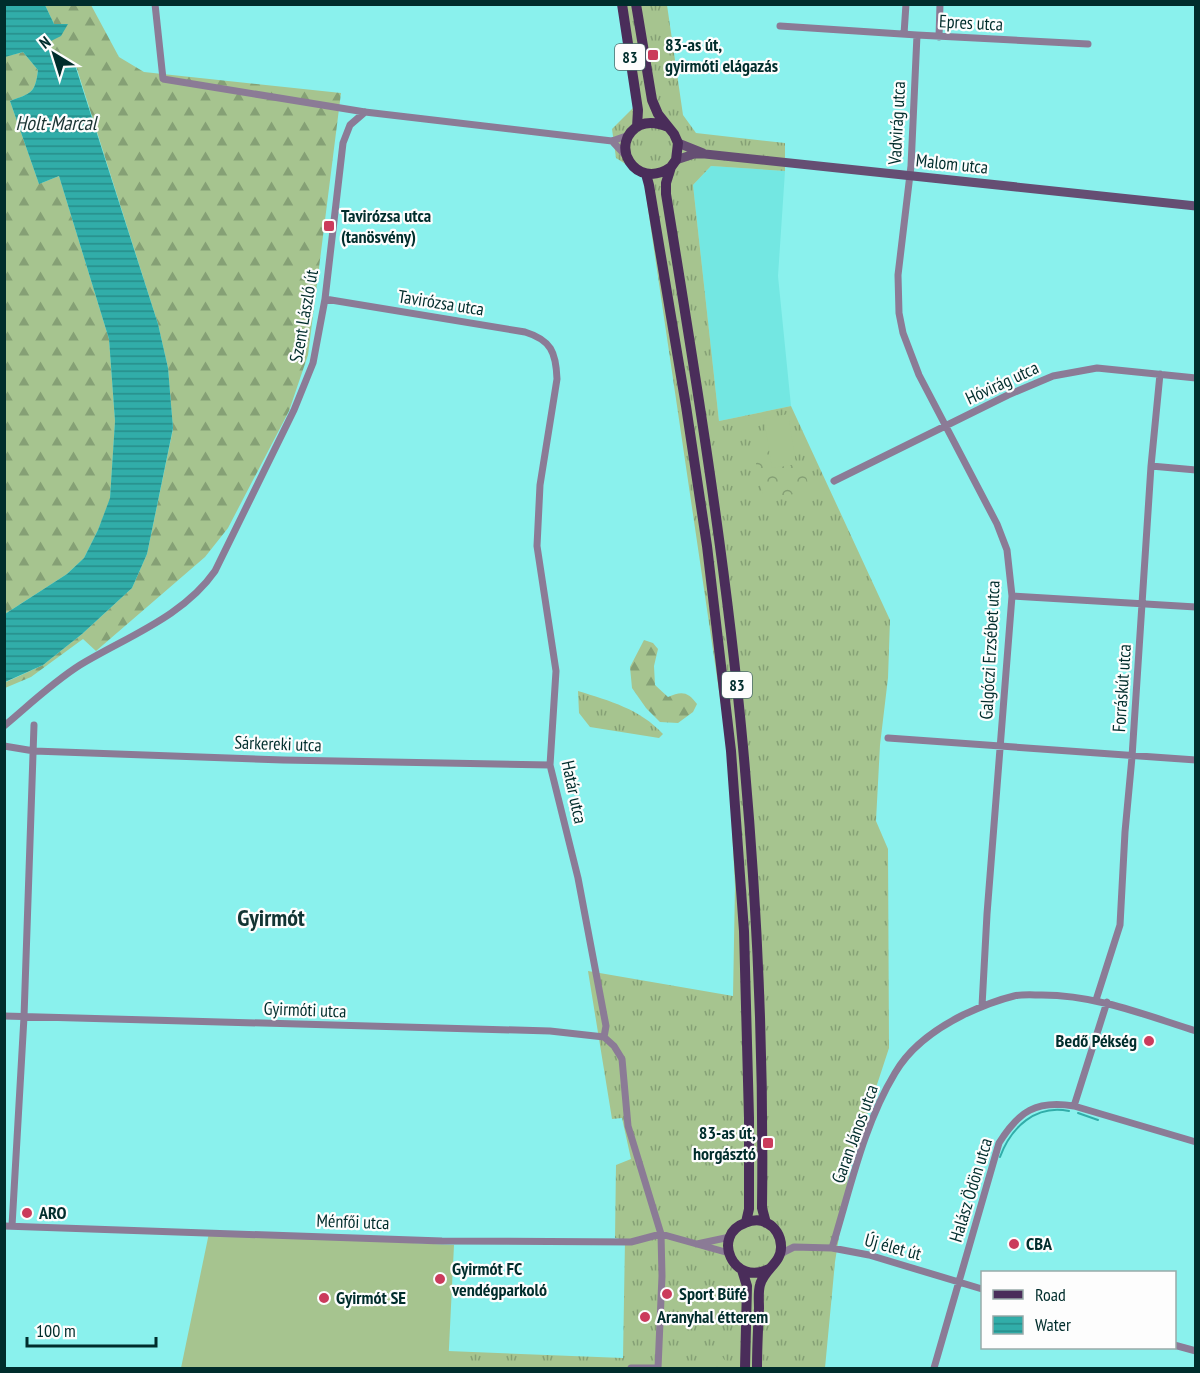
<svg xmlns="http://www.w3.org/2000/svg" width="1200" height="1373" font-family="'PT Sans Narrow',sans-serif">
<defs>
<pattern id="grass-tufts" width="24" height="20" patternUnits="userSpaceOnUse" patternTransform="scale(1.5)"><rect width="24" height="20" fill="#a6c48f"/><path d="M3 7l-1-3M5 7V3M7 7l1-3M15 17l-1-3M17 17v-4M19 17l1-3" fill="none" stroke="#85a075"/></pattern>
<pattern id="forest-firs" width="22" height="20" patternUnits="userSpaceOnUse" patternTransform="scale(1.5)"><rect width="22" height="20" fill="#a6c48f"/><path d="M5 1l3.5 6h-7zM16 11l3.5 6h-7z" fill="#85a075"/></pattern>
<pattern id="park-crowns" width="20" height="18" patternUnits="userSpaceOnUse" patternTransform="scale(1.5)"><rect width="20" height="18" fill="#a6c48f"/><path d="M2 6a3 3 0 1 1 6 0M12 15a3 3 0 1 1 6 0" fill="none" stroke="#85a075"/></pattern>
<pattern id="water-rules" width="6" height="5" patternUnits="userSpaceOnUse" patternTransform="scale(1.5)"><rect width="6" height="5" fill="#31ada9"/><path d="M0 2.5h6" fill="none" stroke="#278d8a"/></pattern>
</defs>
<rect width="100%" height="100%" fill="#8af1ed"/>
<!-- built -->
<path fill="#73e7e2" d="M 711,166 L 785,171 L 778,276 L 791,406 L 719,421 L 693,185 Z"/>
<!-- grass -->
<path fill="url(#grass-tufts)" d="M 618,5 L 667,5 L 683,115 L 696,133 L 785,143 L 785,171 L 711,166 L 693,185 L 719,421 L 791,406 L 890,620 L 888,678 L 880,745 L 876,821 L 888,849 L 889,1048 L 850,1167 L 835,1262 L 825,1368 L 448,1368 L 448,1351 L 623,1358 L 625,1240 L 615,1238 L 616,1165 L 631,1159 L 622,1118 L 612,1119 L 588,971 L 733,996 L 735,886 L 728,752 L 643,175 L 616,158 L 612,129 L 637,104 Z
M 578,691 C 610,701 640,709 663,734 L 659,738 L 590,727 L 579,713 Z"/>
<!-- forest -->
<path fill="url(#forest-firs)" d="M 45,5 L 91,5 L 119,57 L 144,72 L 341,93 L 308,355 L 289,411 L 228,528 L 205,557 L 96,651 L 83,639 L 31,677 L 5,688 L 4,683 L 43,665 L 82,634 L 132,588 L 147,554 L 173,429 L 168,368 L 158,324 L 76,66 L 58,69 L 47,43 L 67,24 L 54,24 Z
M 23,52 L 38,70 C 35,93 32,93 10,101 L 39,184 L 59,176 L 109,339 L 115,421 L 110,499 L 98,530 L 84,558 L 67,574 L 5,614 L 4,57 Z
M 644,640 L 653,643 L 658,649 L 654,666 L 655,685 L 668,697 C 681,691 688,691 697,704 L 693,712 L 678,723 L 660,722 L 646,708 L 632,688 L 630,667 Z
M 719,1353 L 728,1364 L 728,1368 L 708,1368 L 708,1354 Z"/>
<!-- park -->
<path fill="url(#park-crowns)" d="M 768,442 L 773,468 L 803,463 L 810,492 L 764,498 L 752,446 Z"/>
<!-- pitch -->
<path fill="#a6c48f" d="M 788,414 L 796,464 L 772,468 L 764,419 Z
M 209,1233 L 454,1245 L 448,1368 L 181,1368 Z"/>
<!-- water -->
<path fill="url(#water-rules)" d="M 5,4 L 45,5 L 54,24 L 68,24 L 61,36 L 47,43 L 58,69 L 75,65 L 158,324 L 168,368 L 173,428 L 147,554 L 132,588 L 82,634 L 43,665 L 5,682 L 5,614 L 67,574 L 84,558 L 98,530 L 110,498 L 115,421 L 109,339 L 59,176 L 39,184 L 10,101 C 31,93 35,94 38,70 L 23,52 L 5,57 Z"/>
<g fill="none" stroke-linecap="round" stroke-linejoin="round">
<!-- stream -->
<path stroke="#31ada9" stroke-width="2" d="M 1078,1113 L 1098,1120
M 1000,1157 C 1011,1127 1036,1104 1069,1111"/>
<!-- street -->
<path stroke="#8b7b96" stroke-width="7" d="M 155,4 L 163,79 L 365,112 L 612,141 L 629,135
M 780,26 L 917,35 L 1088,44
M 904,34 L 906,4
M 917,35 L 911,166 L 898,275 L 899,313 L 903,333 L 919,375 L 997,524 L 1007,550 L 1012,596 L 987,914 L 982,1006
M 939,37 L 940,4
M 612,141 L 627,157
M 325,299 L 525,332 C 551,340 556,352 557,379 L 540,485 L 537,546 L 556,671 L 550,765 L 578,878 L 606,1026 L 604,1037 L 614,1046 L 622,1059 L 628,1126 L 661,1234 L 662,1276 L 658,1368 L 631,1368
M 1151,466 L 1196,470
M 834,481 L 1008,395 L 1053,376 L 1097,368 L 1196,378
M 1012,596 L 1196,607
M 4,726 C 28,706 53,682 80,665 C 126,637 183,617 215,571 L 294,410 L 313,363 L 325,299 L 343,143 L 350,125 L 365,112
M 888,738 L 1196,760
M 4,746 L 34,751 L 283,760 L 550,765
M 1096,1000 L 1120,925 L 1125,832 L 1132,757 L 1151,466 L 1160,374
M 4,1016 L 550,1031 L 604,1037
M 1074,1106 L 1107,1002
M 4,1226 L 442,1241 L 631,1242 L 661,1234 L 729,1253
M 12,1226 L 24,1017 L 34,725
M 697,1244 L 730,1237
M 832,1248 C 850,1190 863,1126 895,1073 C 910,1047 937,1028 963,1015 C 980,1007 997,1000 1014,996 C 1023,994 1033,995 1042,995 C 1096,995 1145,1015 1196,1031
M 780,1254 L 794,1247 L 832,1248 L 869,1255 L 982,1289
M 1174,1345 L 1196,1351
M 934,1368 L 999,1143 C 1019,1111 1036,1100 1074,1106 L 1196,1142"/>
<!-- secondary -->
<path stroke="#654e73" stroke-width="9" d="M 678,143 L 703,153
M 676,160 L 694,154 L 705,154 L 1196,206"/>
<!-- primary -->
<path stroke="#4a2d5a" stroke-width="10" d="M 622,4 L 638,110 L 637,127
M 636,4 L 652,100 L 658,114 L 674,134 L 678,143 L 676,160 L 671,167 L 666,183 L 666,194 C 696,378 726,562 743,747 C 757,900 764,1055 762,1208 L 766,1223
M 668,127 C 659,123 650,121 640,125 C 607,142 635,192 671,167
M 646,174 L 649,185 L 686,406 L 707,546 L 731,751 L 744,931 L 749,1118 L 749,1209 L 746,1222
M 742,1270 L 747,1286 L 745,1368
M 757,1368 C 757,1348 758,1328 759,1308 C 759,1301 758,1292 760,1285 C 764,1269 782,1263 781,1246 C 781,1236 775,1227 767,1223 C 760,1219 752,1220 745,1223 C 711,1235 733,1287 769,1269"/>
</g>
<!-- markers -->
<g fill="#cb3b5c" stroke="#fdfdfd" stroke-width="2">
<rect x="647" y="49" width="12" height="12" rx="3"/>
<rect x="323" y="220" width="12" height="12" rx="3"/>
<circle cx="1149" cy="1041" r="6"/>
<rect x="762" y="1137" width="12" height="12" rx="3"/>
<circle cx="27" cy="1213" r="6"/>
<circle cx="1014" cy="1244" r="6"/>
<circle cx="440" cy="1279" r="6"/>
<circle cx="667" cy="1294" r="6"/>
<circle cx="324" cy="1298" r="6"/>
<circle cx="645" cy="1317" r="6"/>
</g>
<g text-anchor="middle" stroke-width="4.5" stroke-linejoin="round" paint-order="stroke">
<!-- shield labels -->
<g fill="#fdfdfd" stroke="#4c6b6b" stroke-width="1.5">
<rect x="615" y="44" width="30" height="26" rx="4.5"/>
<rect x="722" y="672" width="30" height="26" rx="4.5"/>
</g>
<g font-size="16" font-weight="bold" fill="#002d2c">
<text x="630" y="63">83</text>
<text x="737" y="691">83</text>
</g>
<!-- street labels -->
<g font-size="18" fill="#002d2c" stroke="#fdfdfd">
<text transform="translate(971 23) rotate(3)" y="6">Epres utca</text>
<text transform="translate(897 123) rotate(-87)" y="6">Vadvirág utca</text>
<text transform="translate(952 164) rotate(6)" y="6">Malom utca</text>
<text transform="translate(441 303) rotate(9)" y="6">Tavirózsa utca</text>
<text transform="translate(304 316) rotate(-80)" y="6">Szent László út</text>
<text transform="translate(1002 383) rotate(-25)" y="6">Hóvirág utca</text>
<text transform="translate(990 650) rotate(-87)" y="6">Galgóczi Erzsébet utca</text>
<text transform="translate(1122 688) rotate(-86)" y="6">Forráskút utca</text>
<text transform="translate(278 744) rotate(2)" y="6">Sárkereki utca</text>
<text transform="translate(574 792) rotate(78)" y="6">Határ utca</text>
<text transform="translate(305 1010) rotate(2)" y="6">Gyirmóti utca</text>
<text transform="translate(855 1134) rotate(-70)" y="6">Garan János utca</text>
<text transform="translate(971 1190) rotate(-73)" y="6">Halász Ödön utca</text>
<text transform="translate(353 1222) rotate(2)" y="6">Ménfői utca</text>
<text transform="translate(893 1247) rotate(15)" y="6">Új élet út</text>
</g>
<!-- poi labels -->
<g font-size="18" font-weight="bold" fill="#002d2c" stroke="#fdfdfd" text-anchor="start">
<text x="665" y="51">83-as út,<tspan x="665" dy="21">gyirmóti elágazás</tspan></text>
<text x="341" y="222">Tavirózsa utca<tspan x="341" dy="21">(tanösvény)</tspan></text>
<text x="1137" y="1047" text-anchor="end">Bedő Pékség</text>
<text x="756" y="1139" text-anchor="end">83-as út,<tspan x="756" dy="21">horgásztó</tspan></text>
<text x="39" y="1219">ARO</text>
<text x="1026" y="1250">CBA</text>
<text x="452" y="1275">Gyirmót FC<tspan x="452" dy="21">vendégparkoló</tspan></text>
<text x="679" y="1300">Sport Büfé</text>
<text x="336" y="1304">Gyirmót SE</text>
<text x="657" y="1323">Aranyhal étterem</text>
</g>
<!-- water labels -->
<g font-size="20" font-style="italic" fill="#1b3534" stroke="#fdfdfd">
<text x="56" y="130">Holt-Marcal</text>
</g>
<!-- district labels -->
<g font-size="24" font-weight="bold" fill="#123433" stroke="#fdfdfd">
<text x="271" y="926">Gyirmót</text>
</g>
</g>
<!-- border -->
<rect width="1200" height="1373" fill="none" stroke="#002d2c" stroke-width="12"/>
<!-- legend -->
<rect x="981" y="1271" width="195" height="78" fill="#fdfdfd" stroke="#98aaa9" stroke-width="1.5"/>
<rect x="993" y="1290" width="30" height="9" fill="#4a2d5a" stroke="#98aaa9" stroke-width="1.5"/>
<text x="1035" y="1301" font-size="18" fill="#002d2c">Road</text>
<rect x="993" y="1316" width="30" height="18" fill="url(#water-rules)" stroke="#98aaa9" stroke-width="1.5"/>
<text x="1035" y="1331" font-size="18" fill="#002d2c">Water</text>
<!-- north arrow -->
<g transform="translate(54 54) rotate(322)" stroke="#fdfdfd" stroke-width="4.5" paint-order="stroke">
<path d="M0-4.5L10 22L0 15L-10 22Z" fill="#002d2c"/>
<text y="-9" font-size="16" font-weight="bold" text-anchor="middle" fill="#002d2c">N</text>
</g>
<!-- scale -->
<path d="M27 1337v9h129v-9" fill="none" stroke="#002d2c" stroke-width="3"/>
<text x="36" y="1337" font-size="18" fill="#002d2c" stroke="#fdfdfd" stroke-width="4.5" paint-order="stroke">100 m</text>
</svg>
